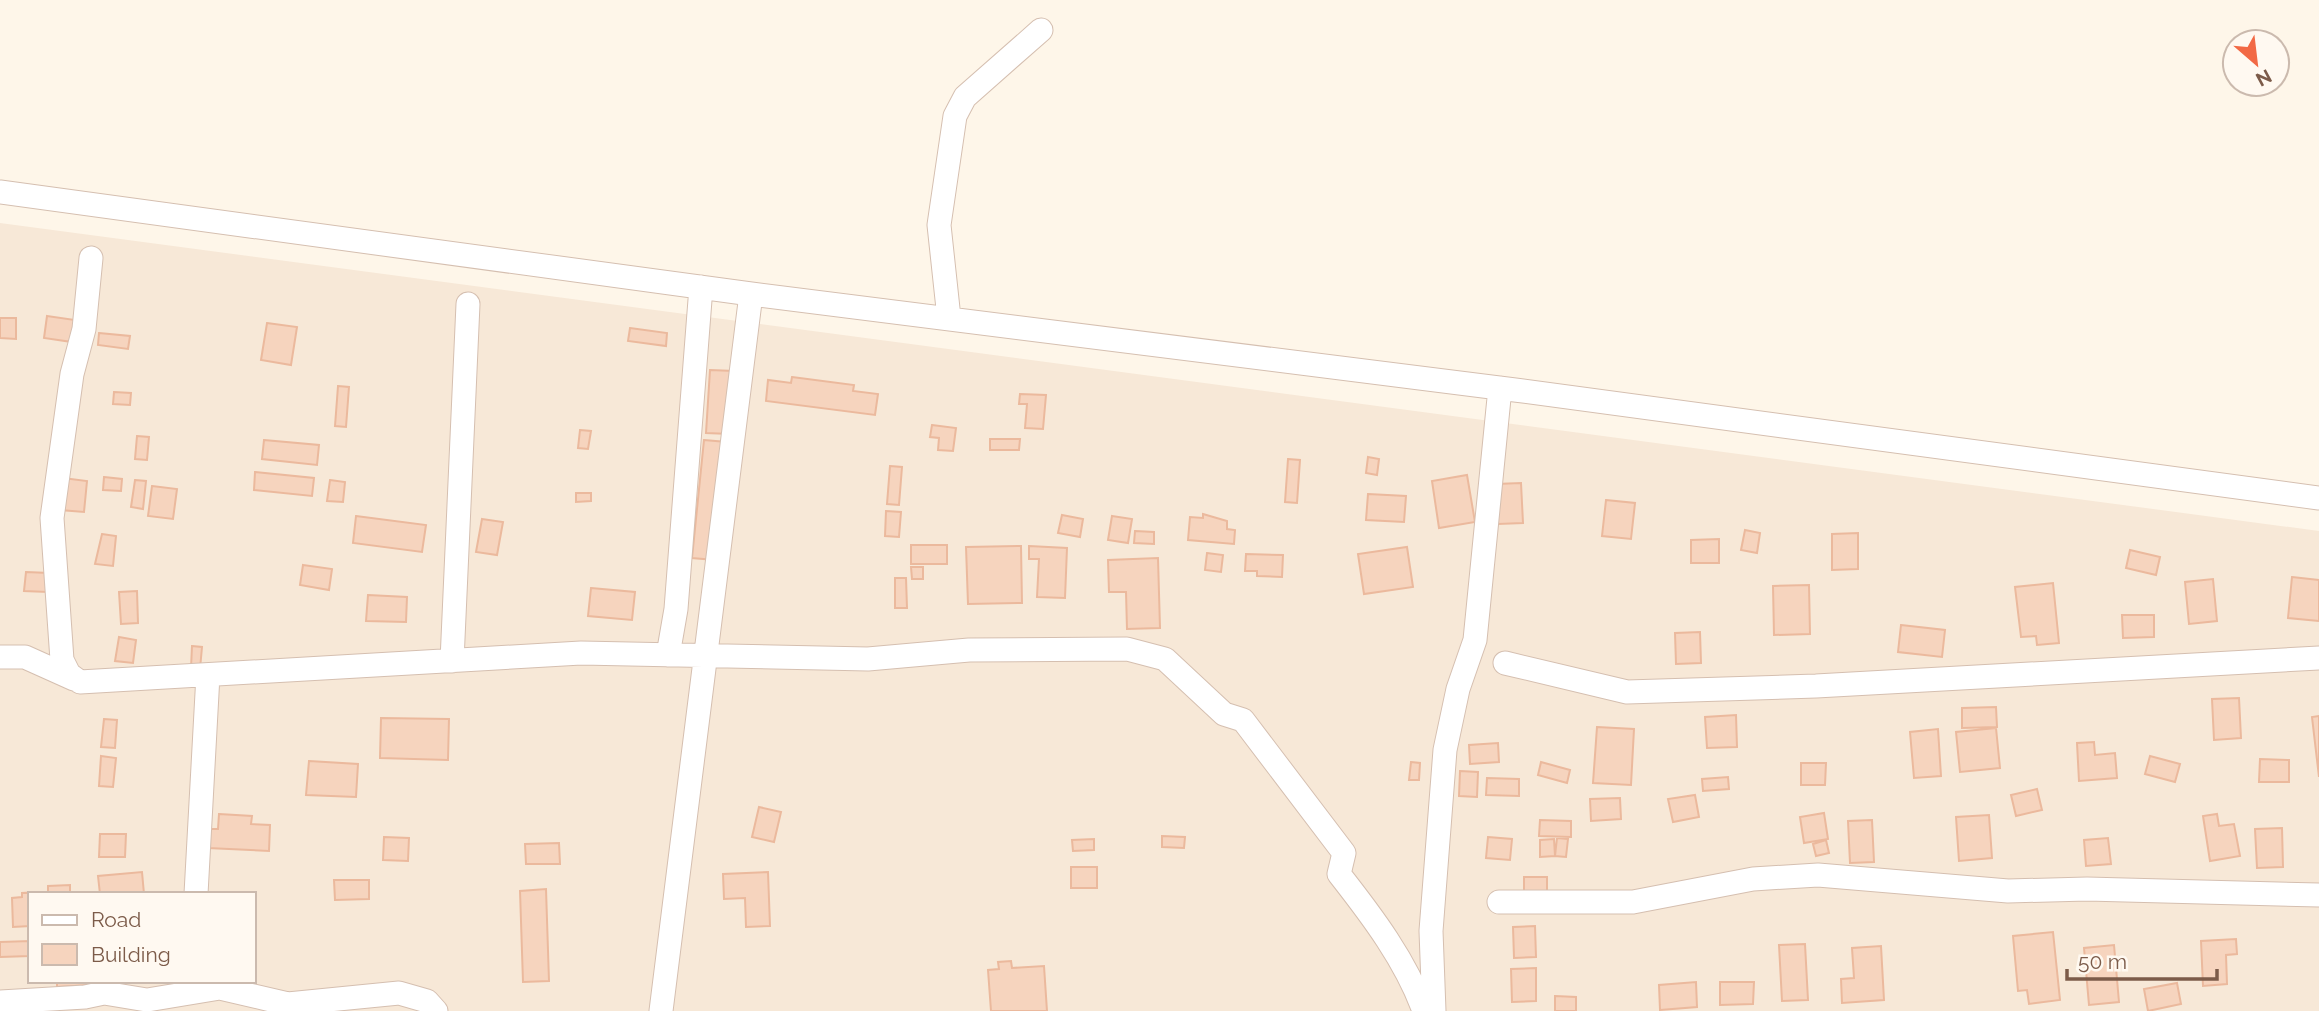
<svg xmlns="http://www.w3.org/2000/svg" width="2319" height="1011" font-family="Raleway,sans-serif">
<rect width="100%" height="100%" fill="#fef6e9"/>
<!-- residential -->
<path fill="#f7e8d7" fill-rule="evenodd" d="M 0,223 L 2319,531 L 2319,1011 L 0,1011 ZM 30,894 L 254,894 L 254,981 L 30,981 Z"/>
<!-- building -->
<path fill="#f6d4be" stroke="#ebb99d" stroke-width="2" d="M 47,316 L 75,320 L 72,342 L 44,338 Z
M 0,318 L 16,318 L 16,339 L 0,338 Z
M 267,323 L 297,327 L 291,365 L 261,360 Z
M 630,328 L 667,333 L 666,346 L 628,341 Z
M 99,333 L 130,336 L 128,349 L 98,345 Z
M 710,370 L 734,371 L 730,434 L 706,433 Z
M 792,377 L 854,385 L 853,391 L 878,394 L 875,415 L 766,401 L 768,380 L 791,383 Z
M 338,386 L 349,387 L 346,427 L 335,426 Z
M 114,392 L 131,393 L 130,405 L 113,404 Z
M 1020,394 L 1046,395 L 1043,429 L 1025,428 L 1027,404 L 1019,404 Z
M 932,425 L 956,428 L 953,451 L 938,450 L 939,438 L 930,437 Z
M 580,430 L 591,431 L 588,449 L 578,448 Z
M 137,436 L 149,437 L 147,460 L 135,459 Z
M 990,439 L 1020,439 L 1019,450 L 990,450 Z
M 264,440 L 319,445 L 317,465 L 262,459 Z
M 704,440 L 738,443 L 726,561 L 692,558 Z
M 1368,457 L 1379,459 L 1377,475 L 1366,473 Z
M 1288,459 L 1300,460 L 1297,503 L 1285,502 Z
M 890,466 L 902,467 L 899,505 L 887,504 Z
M 255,472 L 314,478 L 312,496 L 254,490 Z
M 1467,475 L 1475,522 L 1439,528 L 1432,481 Z
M 104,477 L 122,479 L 121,491 L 103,490 Z
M 63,478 L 87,481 L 84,512 L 60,510 Z
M 135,480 L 146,481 L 143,509 L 131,507 Z
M 330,480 L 345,482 L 343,502 L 327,501 Z
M 1521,483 L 1523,523 L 1498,524 L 1496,484 Z
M 152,486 L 177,489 L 173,519 L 148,516 Z
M 576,493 L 591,493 L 591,501 L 576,502 Z
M 1368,494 L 1406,496 L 1404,522 L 1366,520 Z
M 1606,500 L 1635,503 L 1631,539 L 1602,536 Z
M 886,511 L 901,512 L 899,537 L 885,536 Z
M 1203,514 L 1227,521 L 1227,529 L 1235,530 L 1234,544 L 1188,540 L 1190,517 L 1203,518 Z
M 1062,515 L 1083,519 L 1080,537 L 1058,533 Z
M 356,516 L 426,525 L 422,552 L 353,543 Z
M 1112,516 L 1132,519 L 1128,543 L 1108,540 Z
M 482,519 L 503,522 L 497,555 L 476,552 Z
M 1745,530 L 1760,533 L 1757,553 L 1741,550 Z
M 1135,531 L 1154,532 L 1154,544 L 1134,543 Z
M 1858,533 L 1858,569 L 1832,570 L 1832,534 Z
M 102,534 L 116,536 L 113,566 L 95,564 Z
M 1719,539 L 1719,563 L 1691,563 L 1691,540 Z
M 911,545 L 947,545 L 947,564 L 911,564 Z
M 1021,546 L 1022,603 L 968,604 L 966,547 Z
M 1029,546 L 1067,548 L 1065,598 L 1037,597 L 1039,559 L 1029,559 Z
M 1407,547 L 1413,587 L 1364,594 L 1358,554 Z
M 2130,550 L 2160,557 L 2156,575 L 2126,568 Z
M 1207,553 L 1223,555 L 1221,572 L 1205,570 Z
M 1246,554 L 1283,555 L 1282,577 L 1257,576 L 1257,571 L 1245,571 Z
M 1158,558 L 1160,628 L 1127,629 L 1126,592 L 1109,592 L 1108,560 Z
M 303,565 L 332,569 L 329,590 L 300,585 Z
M 911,567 L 923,567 L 923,579 L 912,579 Z
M 26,572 L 49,573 L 48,592 L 24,591 Z
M 2292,577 L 2319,580 L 2319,621 L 2288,618 Z
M 895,578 L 906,578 L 907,608 L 895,608 Z
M 2213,579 L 2217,621 L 2189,624 L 2185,582 Z
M 2053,583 L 2059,643 L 2037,645 L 2036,636 L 2021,637 L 2015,587 Z
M 1809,585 L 1810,634 L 1774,635 L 1773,586 Z
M 591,588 L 635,592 L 632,620 L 588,616 Z
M 137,591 L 138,623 L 121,624 L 119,592 Z
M 368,595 L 407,597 L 406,622 L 366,621 Z
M 2122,615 L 2154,615 L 2154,637 L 2123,638 Z
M 1901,625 L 1945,630 L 1942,657 L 1898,652 Z
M 1700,632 L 1701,663 L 1676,664 L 1675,633 Z
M 119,637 L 136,640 L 133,663 L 115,661 Z
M 192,646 L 202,647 L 200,669 L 191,668 Z
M 2239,698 L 2241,738 L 2214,740 L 2212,699 Z
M 1996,707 L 1997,727 L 1962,728 L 1962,708 Z
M 1736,715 L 1737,747 L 1707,748 L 1705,717 Z
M 2319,716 L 2319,777 L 2312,717 Z
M 381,718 L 449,719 L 448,760 L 380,758 Z
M 104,719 L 117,720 L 115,748 L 101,747 Z
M 1597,727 L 1634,729 L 1631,785 L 1593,783 Z
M 1996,728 L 2000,768 L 1960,772 L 1956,732 Z
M 1938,729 L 1941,776 L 1914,778 L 1910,732 Z
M 2094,742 L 2095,755 L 2115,753 L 2117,778 L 2079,781 L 2077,743 Z
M 1498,743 L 1499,762 L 1470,764 L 1469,745 Z
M 101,756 L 116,758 L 113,787 L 99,786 Z
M 2150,756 L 2180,764 L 2175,782 L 2145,774 Z
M 2260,759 L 2289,760 L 2289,782 L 2259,782 Z
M 309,761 L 358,764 L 356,797 L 306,795 Z
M 1411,762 L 1420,763 L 1419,780 L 1409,780 Z
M 1541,762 L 1570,770 L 1567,783 L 1538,775 Z
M 1801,763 L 1826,763 L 1825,785 L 1801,785 Z
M 1460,771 L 1478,772 L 1477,797 L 1459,796 Z
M 1728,777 L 1729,789 L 1703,791 L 1702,779 Z
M 1487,778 L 1519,779 L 1519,796 L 1486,795 Z
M 2037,789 L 2042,810 L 2016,816 L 2011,795 Z
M 1695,795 L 1699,817 L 1673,822 L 1668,799 Z
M 1620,798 L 1621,819 L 1591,821 L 1590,799 Z
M 759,807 L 781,812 L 774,842 L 752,837 Z
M 1824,813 L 1828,839 L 1804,843 L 1800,817 Z
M 219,814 L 252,816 L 251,824 L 270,825 L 269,851 L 208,848 L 209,829 L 218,829 Z
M 2217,814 L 2219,826 L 2234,824 L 2240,856 L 2210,861 L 2203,816 Z
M 1989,815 L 1992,858 L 1959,861 L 1956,817 Z
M 1540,820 L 1571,821 L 1571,837 L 1539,836 Z
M 1872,820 L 1874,862 L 1850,863 L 1848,821 Z
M 2282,828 L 2283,867 L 2257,868 L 2255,829 Z
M 100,834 L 126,834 L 125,857 L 99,857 Z
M 1162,836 L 1185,837 L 1184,848 L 1162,847 Z
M 384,837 L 409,838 L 408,861 L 383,860 Z
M 1488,837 L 1512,839 L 1510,860 L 1486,858 Z
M 1557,838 L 1568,839 L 1566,857 L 1555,856 Z
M 2108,838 L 2111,864 L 2086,866 L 2084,840 Z
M 1094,839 L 1094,850 L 1073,851 L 1072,840 Z
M 1554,839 L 1555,856 L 1540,857 L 1540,840 Z
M 1826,840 L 1829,853 L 1816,856 L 1813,844 Z
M 559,843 L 560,864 L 526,864 L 525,844 Z
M 1071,867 L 1097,867 L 1097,888 L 1071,888 Z
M 142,872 L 144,894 L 100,894 L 98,876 Z
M 768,872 L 770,926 L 746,927 L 745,898 L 724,899 L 723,874 Z
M 1524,877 L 1547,877 L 1547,892 L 1524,891 Z
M 334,880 L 369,880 L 369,899 L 335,900 Z
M 70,885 L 70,894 L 48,894 L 48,886 Z
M 546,889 L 549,981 L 523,982 L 520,891 Z
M 40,892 L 30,894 L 30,926 L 13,927 L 12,898 L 22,897 L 22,893 Z
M 1535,926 L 1536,957 L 1514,958 L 1513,927 Z
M 2053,932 L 2060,1000 L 2029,1004 L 2027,990 L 2018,991 L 2013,936 Z
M 2236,939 L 2237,954 L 2226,955 L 2227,984 L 2203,986 L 2201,941 Z
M 30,941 L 30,956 L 0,957 L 0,942 Z
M 1805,944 L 1808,1000 L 1782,1001 L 1779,945 Z
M 2114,945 L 2119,1002 L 2089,1005 L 2084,948 Z
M 1881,946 L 1884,1000 L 1842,1003 L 1841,979 L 1854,978 L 1852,948 Z
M 1011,961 L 1012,968 L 1044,966 L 1047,1011 L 991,1011 L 988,970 L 999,969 L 998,962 Z
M 1536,968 L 1536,1001 L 1512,1002 L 1511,969 Z
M 57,981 L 91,981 L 91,985 L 57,987 Z
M 1696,982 L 1697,1007 L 1660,1010 L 1659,985 Z
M 1720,982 L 1754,982 L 1753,1004 L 1720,1005 Z
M 2177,983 L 2181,1004 L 2148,1011 L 2144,989 Z
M 1555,996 L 1576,997 L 1576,1011 L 1555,1011 Z"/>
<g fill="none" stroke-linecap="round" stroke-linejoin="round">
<defs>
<path id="minor" d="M 0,192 L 751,294 L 1515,390 L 2319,498
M 91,258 L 84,329 L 72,374 L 52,518 L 62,660 L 69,674 L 80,682 L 581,653 L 868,659 L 969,650 L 1127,649 L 1165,659 L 1224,714 L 1243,720 L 1344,853 L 1339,874 C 1372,916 1406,961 1424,1011
M 949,318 L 939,225 L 955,116 L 965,97 L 1041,30
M 668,655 L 676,609 L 701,287
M 0,657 L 25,657 L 74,679
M 452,661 L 468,304
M 1505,663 L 1627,692 L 1816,686 L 2319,658
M 196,894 L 208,675
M 1499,902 L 1633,902 L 1753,879 L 1818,875 L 2008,891 L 2087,889 L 2319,895
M 0,1002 L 85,997 L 104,993 L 147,1000 L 220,988 L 288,1004 L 399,993 L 427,1001 L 436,1011
M 661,1011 L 751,294
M 1434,1011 L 1431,931 L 1445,750 L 1458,689 L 1475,640 L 1500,388"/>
</defs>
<!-- minor casing -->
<use href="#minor" stroke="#d5bfb0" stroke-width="25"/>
<!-- minor -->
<use href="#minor" stroke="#fff" stroke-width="23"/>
</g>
<!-- legend -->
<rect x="28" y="892" width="228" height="91" fill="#fff9f1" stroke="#cbbaae" stroke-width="2"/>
<rect x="42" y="915" width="35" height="10" fill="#ffffff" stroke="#cbbaae" stroke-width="2"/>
<text x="91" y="927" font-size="21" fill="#7c5b49">Road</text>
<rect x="42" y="944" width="35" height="21" fill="#f6d4be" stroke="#cbbaae" stroke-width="2"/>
<text x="91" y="962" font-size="21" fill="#7c5b49">Building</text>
<!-- north arrow -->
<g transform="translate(2256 63) rotate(152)"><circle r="33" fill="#fff9f1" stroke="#cbbaae" stroke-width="2"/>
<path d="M0-5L12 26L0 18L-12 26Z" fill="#f26945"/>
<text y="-10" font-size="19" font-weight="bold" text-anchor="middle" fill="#7c5b49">N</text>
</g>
<!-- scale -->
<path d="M2067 969v10h150v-10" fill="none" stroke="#7c5b49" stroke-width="3.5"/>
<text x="2078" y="969" font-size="21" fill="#7c5b49" stroke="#fff9f1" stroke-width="5" paint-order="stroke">50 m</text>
</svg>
